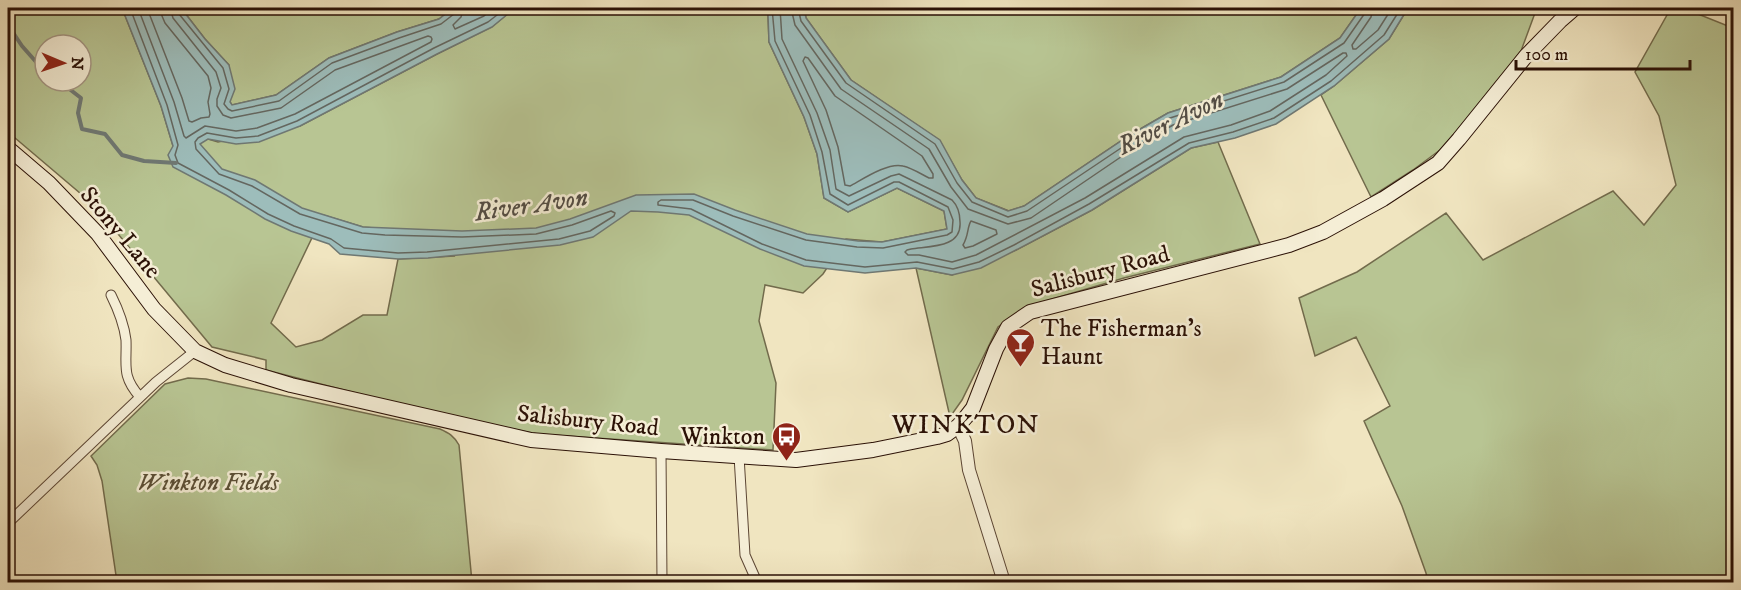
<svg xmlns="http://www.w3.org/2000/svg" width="1741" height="590" font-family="'IM FELL DW Pica',serif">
<rect width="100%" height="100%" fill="#f0e5c0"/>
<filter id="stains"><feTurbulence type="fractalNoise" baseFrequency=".00333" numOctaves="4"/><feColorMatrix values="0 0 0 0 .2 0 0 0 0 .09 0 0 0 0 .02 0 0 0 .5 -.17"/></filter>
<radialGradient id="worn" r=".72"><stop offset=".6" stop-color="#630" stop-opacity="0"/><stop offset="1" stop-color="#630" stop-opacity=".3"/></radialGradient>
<!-- green -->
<path fill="#b8c593" stroke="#726b4c" stroke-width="1.5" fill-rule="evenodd" d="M 8,8 L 122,8 L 161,106 L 173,146 L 208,139 L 218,142 L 300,126 L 437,54 L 491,27 L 515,8 L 766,8 L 768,15 L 769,42 L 804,117 L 817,154 L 824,198 L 848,212 L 897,188 L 944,211 L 947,229 L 882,242 L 846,239 L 823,274 L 803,293 L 765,285 L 759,321 L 776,383 L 773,450 L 537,434 L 426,411 L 266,370 L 266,360 L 212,347 L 94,205 L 8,132 ZM 45,45 L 81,45 L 81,81 L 45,81 ZM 323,215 L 363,227 L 385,229 L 455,256 L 398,259 L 387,315 L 363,315 L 322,340 L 296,347 L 271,323 Z
M 181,8 L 453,8 L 439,19 L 397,32 L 329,58 L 276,95 L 232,105 L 230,102 L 229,65 L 205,39 Z
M 804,8 L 1361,8 L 1340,38 L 1281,77 L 1168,113 L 1130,135 L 1024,206 L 1009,211 L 976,198 L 962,180 L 939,140 L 851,80 L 806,18 Z
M 1408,8 L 1529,8 L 1535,13 L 1521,51 L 1470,116 L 1440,150 L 1413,170 L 1371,197 L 1321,95 L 1334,86 L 1389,39 Z
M 1671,8 L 1683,8 L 1733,28 L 1733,582 L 1428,582 L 1426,573 L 1402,506 L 1364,421 L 1390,406 L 1356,337 L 1315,356 L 1299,298 L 1357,272 L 1446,213 L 1483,260 L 1613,191 L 1644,225 L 1676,185 L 1659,116 L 1635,72 Z
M 1218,142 L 1260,244 L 1124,278 L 1025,307 L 998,327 L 962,400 L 950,417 L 916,268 L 952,275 L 1016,250 L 1092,210 L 1191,148 Z
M 188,378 L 206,379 L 440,429 C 449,433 454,436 459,445 L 472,582 L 117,582 L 102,481 L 97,465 L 91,456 L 165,384 Z"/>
<!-- water -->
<path fill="#9dbdbb" stroke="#6f7873" stroke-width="1.5" d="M 122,8 L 181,8 L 205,39 L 229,65 L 235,89 L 230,102 L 232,105 L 276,95 L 329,58 L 397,32 L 439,19 L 453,8 L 515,8 L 492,27 L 437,54 L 300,126 L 259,142 L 236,144 L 208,139 L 200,144 L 222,169 L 255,180 L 302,208 L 363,227 L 462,231 L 536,228 L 570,219 L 636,195 L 694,194 L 735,210 L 807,234 L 858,241 L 882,242 L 947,229 L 944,211 L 897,188 L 848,212 L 824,198 L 817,154 L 804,117 L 769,42 L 768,15 L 766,8 L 804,8 L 806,18 L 851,80 L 940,140 L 962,180 L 976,198 L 1008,211 L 1024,206 L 1130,135 L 1168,113 L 1281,77 L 1340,38 L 1361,8 L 1408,8 L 1389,39 L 1334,86 L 1276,124 L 1235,138 L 1191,148 L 1092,210 L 1016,250 L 981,268 L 952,275 L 916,268 L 865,273 L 804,266 L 760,249 L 689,215 L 658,212 L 631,211 L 593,237 L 560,245 L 428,258 L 398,259 L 340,254 L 329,244 L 291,231 L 265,219 L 226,195 L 173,167 L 168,155 L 173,146 L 161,106 Z"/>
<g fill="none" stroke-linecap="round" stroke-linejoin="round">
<!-- shore -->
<path stroke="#646760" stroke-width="1.5" d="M 130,8 L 167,105 L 178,145 L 175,155 L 178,163 L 229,190 L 268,214 L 294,226 L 331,239 L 344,248 L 398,253 L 427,252 L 559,239 L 590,231 L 614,216 L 615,213 L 611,211 L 572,225 L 536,234 L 462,237 L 385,235 L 362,233 L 300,214 L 252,186 L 219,174 L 196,149 L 195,142 L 198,138 L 207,133 L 236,138 L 258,136 L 297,121 L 434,48 L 488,22 L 506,8
M 138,8 L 174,102 L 184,136 L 186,138 L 205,126 L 236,131 L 257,128 L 295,114 L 431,42 L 432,39 L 431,37 L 428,36 L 335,70 L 281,108 L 231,118 L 223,115 L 217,106 L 217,99 L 221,88 L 216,72 L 173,18 L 170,8
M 147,8 L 182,98 L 189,121 L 192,122 L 201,118 L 209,117 L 210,114 L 208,102 L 211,88 L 208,76 L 165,23 L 162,16 L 161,8
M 177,8 L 179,14 L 223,68 L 229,89 L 224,104 L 228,109 L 232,111 L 279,101 L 332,63 L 399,38 L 441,24 L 454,14 L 456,8
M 464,8 L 461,17 L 453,25 L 455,29 L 484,16 L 494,8
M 772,8 L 775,41 L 810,115 L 822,152 L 830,194 L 848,205 L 894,182 L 899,182 L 948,207 L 953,220 L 952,232 L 947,235 L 883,248 L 857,247 L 806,240 L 733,216 L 693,200 L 661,200 L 658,202 L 658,205 L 691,209 L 762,244 L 806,260 L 865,267 L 917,262 L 953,269 L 979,262 L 1014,245 L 1089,204 L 1189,143 L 1233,132 L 1274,118 L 1331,81 L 1384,35 L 1401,8
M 780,8 L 782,39 L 817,113 L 830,150 L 836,189 L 849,196 L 891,176 L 899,174 L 952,200 C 958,206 960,213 960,222 C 962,248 930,246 911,249 L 907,250 L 905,252 L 908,255 L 919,255 L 952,262 L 976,255 L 1085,198 L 1184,137 L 1231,125 L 1270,111 L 1326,75 L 1347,56 L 1346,53 L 1343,53 L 1287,89 L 1173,125 L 1137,146 L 1031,218 L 1008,224 L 968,209 L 951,187 L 929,149 L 841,89 L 795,25 L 791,8
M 798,8 L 801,21 L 846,83 L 935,144 L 957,183 L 972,202 L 1008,217 L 1027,211 L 1133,140 L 1170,118 L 1284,82 L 1344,43 L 1365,13 L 1366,8
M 1373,8 L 1371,17 L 1352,45 L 1353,49 L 1356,49 L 1378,30 L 1392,8
M 805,57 L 808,58 L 835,96 L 922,156 L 933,174 L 933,178 L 929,178 C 921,174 912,168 903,166 C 888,162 863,179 850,186 L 845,185 L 838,147 L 826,110 L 803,61 Z
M 971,221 L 996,230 L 997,234 L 973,246 L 965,248 L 963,245 C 969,235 967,227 971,221 Z"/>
<!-- stream -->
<path stroke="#6f7873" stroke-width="4" d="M 8,25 L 22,46 L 45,72
M 59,81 L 81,98 L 78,113 L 82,129 L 105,134 L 122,155 L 144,161 L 176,163"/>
<defs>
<path id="minor" d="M 111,295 C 118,309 124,324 126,340 C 127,365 121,376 140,397
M 661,451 L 662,582
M 739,456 L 745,555 L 757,582
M 8,523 L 156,382 L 195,351"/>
<path id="tertiary" d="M 958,426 L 965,441 L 969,470 L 1004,582"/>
<path id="secondary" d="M 8,148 L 49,183 L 98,234 L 154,309 L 195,351 L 225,365 L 291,385 L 531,440 L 661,451 L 796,460 L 873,450 L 937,437 L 947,434 L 958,426 L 966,417 L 973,408 L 996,349 L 1008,327 L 1030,312 L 1289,245 L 1323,232 L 1383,199 L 1438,163 L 1459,139 L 1526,56 L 1560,21 L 1575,8"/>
</defs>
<!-- minor casing -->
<use href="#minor" stroke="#5c4634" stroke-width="11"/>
<!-- tertiary casing -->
<use href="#tertiary" stroke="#5c4634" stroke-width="14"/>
<!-- secondary casing -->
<use href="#secondary" stroke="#2b1106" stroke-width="16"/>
<!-- minor -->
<use href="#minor" stroke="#f5eed6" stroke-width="9"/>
<!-- tertiary -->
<use href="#tertiary" stroke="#f5eed6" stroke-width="12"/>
<!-- secondary -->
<use href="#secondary" stroke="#f5eed6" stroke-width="14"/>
</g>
<!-- icons -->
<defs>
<symbol id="bar-pin" viewBox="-11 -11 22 30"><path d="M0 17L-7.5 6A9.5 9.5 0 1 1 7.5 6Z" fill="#8f2418" stroke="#f5eed6"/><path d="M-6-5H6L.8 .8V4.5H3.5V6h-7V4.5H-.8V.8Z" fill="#fff"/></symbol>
<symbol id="bus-pin" viewBox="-11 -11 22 30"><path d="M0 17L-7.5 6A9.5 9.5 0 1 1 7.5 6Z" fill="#8f2418" stroke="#f5eed6"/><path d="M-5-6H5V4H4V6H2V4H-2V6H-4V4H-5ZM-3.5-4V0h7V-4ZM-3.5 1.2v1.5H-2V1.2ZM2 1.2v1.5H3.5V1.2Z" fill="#fff"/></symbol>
</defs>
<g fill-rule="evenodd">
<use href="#bar-pin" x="1004" y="326" width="33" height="45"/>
<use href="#bus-pin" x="770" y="420" width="33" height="45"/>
</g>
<g text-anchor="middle" stroke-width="5" stroke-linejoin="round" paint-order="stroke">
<!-- street labels -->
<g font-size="24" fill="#2b1106" stroke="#f5eed6">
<text transform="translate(121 232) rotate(50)" y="8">Stony Lane</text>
<text transform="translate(1100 271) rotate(-15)" y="8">Salisbury Road</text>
<text transform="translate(588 420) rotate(6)" y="8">Salisbury Road</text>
</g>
<!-- poi labels -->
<g font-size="24" fill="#2b1106" stroke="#f5eed6" text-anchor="start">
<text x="1041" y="336">The Fisherman's<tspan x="1041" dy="28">Haunt</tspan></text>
<text x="765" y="444" text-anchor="end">Winkton</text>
</g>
<!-- park labels -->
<g font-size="24" font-style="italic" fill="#5c5037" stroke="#f5eed6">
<text x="208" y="490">Winkton Fields</text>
</g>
<!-- water labels -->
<g font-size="26" font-style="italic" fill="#534d45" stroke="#f5eed6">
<text transform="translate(1170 122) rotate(-26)" y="9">River Avon</text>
<text transform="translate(531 204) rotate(-8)" y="9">River Avon</text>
</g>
<!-- quarter labels -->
<g font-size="27" letter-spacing="1.5" fill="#2b1106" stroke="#f5eed6">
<text x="966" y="433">WINKTON</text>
</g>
</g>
<!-- margin -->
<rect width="1741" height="590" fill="none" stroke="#f0e5c0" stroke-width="30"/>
<rect x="9" y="9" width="1723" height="572" fill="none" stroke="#2b1106" stroke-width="3"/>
<rect x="15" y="15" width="1711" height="560" fill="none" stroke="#2b1106" stroke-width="1.5"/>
<!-- north arrow -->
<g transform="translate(63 63) rotate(92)"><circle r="28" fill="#f5eed6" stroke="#a49683" stroke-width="1.5"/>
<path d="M0-4.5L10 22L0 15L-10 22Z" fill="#8f2418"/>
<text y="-9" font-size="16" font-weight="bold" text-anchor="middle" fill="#2b1106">N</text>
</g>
<!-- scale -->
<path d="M1516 60v9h174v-9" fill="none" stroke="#2b1106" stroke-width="3"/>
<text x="1525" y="60" font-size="18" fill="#2b1106" stroke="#f5eed6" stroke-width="4.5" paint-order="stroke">100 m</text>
<rect width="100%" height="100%" filter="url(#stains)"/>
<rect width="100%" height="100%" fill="url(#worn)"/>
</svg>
